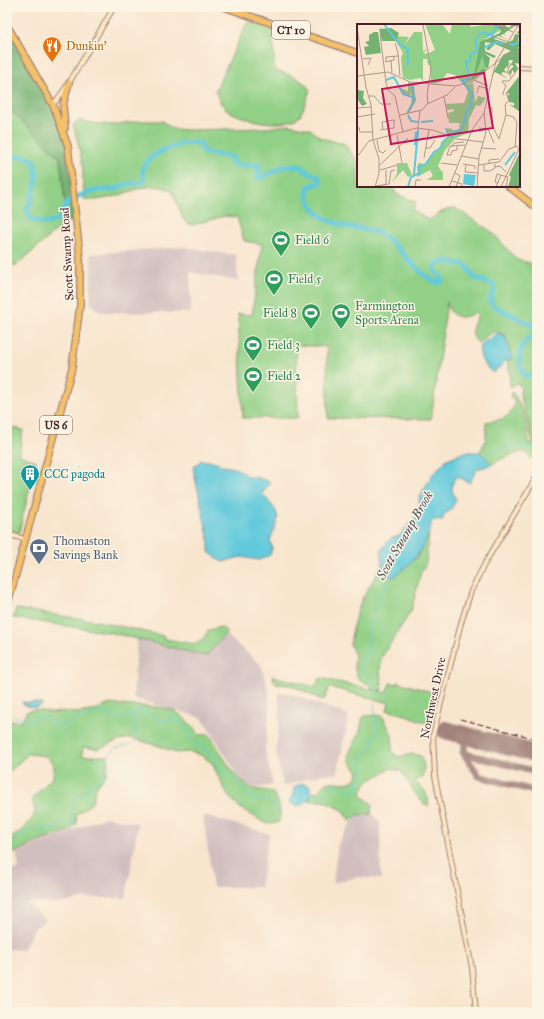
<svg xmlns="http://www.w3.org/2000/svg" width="544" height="1019" font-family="'IM FELL Great Primer',serif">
<rect width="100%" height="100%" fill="#fcf5e5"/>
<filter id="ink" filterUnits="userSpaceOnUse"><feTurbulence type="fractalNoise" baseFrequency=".025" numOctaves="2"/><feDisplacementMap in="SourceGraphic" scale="8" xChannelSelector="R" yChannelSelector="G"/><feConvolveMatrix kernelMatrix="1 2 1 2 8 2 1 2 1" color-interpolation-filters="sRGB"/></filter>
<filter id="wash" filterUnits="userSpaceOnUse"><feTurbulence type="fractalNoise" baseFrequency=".012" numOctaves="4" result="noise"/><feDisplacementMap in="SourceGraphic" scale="16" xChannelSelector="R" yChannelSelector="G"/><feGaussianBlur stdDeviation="0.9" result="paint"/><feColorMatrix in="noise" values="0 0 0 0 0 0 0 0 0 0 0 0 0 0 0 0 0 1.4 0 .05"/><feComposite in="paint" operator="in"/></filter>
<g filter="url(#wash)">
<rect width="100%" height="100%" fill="#f8e5ce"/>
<!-- industrial -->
<path fill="#d1bfbf" d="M 183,247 L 236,255 L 238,281 L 190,272 L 191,313 L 101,312 L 90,303 L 91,254 Z
M 225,634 L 260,664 L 263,671 L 269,693 L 270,709 L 265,749 L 273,785 L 255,788 L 242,782 L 202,718 L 133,698 L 137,638 L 206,656 Z
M 278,693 L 287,693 L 349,715 L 337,774 L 323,774 L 283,786 L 276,753 L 280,711 Z
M 372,813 L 380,823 L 381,879 L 358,877 L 333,883 L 338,843 L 357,814 Z
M 203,815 L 269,834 L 260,887 L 213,887 Z
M 106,817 L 138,823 L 126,898 L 85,898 L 64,903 L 26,902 L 45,920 L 34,929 L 23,950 L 7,949 L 7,871 L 19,869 L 16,852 Z"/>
<!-- green -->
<path fill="#91d086" stroke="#6e7858" d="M 248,21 L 278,32 L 272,40 C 276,50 273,60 275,71 C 290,74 301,78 310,90 C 307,98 303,114 297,118 C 282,129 237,120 224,107 C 220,104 218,96 215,91 Z
M 7,51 L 60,158 L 67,221 L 17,265 L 7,266 Z
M 80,120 L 91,123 L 111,125 L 139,121 L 162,121 L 173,129 L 192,130 L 265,128 L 289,125 L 310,129 L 321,138 L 345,144 L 358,162 L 358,186 L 391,186 L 398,195 L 416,202 L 413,210 L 428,220 L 447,209 L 455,208 L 492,232 L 517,260 L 537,265 L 537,455 L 531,458 L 526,452 C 514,453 503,458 492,464 L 480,452 L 486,439 L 486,422 C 502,419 509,420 515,403 L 510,397 L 512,392 C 524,407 527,425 529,444 L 533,443 L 520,393 L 521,386 L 516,383 L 510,387 L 510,373 L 507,360 L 512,359 L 505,335 L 496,331 L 488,335 L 478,343 C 469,335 472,325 478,316 L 475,312 C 463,321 449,318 447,302 L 431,419 L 328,418 L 327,347 L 296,345 L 298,418 L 243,418 L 238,314 L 252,315 L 262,244 L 244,241 L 237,217 L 224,216 L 192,225 L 184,221 L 172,191 C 147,179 131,194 108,198 C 100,200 93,200 85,200 C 83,190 83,182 83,172 C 82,156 77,140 73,125 Z
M 7,426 L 23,430 L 19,455 L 36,461 L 19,533 L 7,529 Z
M 429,535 L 426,563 L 421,572 L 411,611 L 381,658 L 380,672 L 383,689 L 378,691 L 386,693 L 390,683 L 397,684 L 398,682 L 438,694 L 432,725 L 409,716 L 387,710 L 389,703 L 329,687 L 324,701 L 291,685 L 276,684 L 272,676 L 315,687 L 320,678 L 374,690 L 368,684 L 360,681 L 356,674 L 354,665 L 355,656 L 350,644 L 354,622 L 362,599 L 382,566 L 383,571 L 416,559 Z
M 16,609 L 97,621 L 164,636 L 164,639 L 196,644 L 203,639 L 209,630 L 221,627 L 227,632 L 206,656 L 113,633 L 13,618 Z
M 110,704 C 125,707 168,704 178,713 C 185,718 194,728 200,735 L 209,734 C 221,751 234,782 254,789 C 259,790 266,790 272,792 C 279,800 282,811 279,822 L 272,824 L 263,822 L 239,807 L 228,796 L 212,763 L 201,755 L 190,752 L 176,753 L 159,746 L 130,738 L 117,741 L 98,749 L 83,747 L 82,756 L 108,756 L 105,776 L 96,787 L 92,803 L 76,815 L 77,823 L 70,830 L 33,844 L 7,856 L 7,840 C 19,834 29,825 35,813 L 32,798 L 53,777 L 54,765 L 46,756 L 28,754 L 7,774 L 7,720 L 21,721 L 26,712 L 31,710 L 37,710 L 53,713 L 64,711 L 75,713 L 91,711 Z
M 378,715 L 383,717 C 389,730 395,736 392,751 L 397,757 L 413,754 L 421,756 C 424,764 425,770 422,777 L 414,781 L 426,792 L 429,806 L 424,804 L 417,796 L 401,771 L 391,768 C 380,777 364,778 361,795 L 373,805 L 371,814 L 357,815 L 351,821 L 345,815 L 343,810 L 323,801 L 309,801 L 311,793 L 318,792 C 320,790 321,787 324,785 C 337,775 347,792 358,774 L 357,770 C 339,755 357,744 361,727 C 362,722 361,720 364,716 Z"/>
<!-- forest -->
<path fill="#74b273" stroke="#5f684f" d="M 7,25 L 53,105 L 65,137 L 77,223 L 67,221 L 60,158 L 7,107 L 7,77 L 10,75 L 7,64 Z"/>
<!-- water -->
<path fill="#60c9db" stroke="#557483" d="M 498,333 L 505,335 L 512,359 L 507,360 L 493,373 C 484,365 478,358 480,345 Z
M 464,452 L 480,452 L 492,464 L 476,470 L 470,483 L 457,476 C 450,485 451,490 456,500 L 450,511 L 445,513 L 442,521 L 432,520 C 427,548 415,560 394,577 L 385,575 L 381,559 L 382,549 L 391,538 L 399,536 L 420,512 L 419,498 L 432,475 L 447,459 Z
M 201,460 L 217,462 L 222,466 L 236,468 L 249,477 L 259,478 L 270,482 L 262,494 C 281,515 281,514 270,540 L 272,548 L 270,555 L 259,560 L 241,557 L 222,562 L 209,552 L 209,541 L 193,468 Z
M 22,702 L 42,703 L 42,705 L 34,708 L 24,705 Z
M 303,783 L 310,786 C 312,795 310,799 303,805 L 298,805 L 297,807 L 289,802 L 293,796 L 294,787 Z"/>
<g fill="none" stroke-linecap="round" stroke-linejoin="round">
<!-- stream -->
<path stroke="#60c9db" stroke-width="1" d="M 537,415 L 537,428
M 483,457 L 510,446 L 533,447 L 537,442
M 376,692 L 375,684 L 364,673 L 360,658 L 368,653 L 369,625 L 379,598 L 391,575
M 7,713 L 27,721 L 41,715 L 48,721 L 53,721 L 60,727 L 78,718 L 87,717 L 95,712 L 109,712 L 110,716 L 115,715 L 120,719 L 131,716 L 137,711
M 310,796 C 318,797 328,795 330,786 L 338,784 L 343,789 L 357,790 L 358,781 L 364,770 L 360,758 C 368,749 378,738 377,725 C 377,718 374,710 374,703
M 7,847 L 21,835 L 33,829 L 56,829 L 62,824 L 74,824 L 71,810 L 74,800 L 105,776 L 108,771 L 109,755 L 116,748 L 133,744 L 137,736 C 133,726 134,720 139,710 L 141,709 L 161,721 L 174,719 L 181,722 L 190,732 L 191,742 L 201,745 L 203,749 L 217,757 L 216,766 L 218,771 L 228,774 L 255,801 L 266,799 L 272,805 L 280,807"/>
<!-- river -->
<path stroke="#60c9db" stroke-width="5" d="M 7,159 C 16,155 26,156 34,161 L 37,177 L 32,199 L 27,210 L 32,220 L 47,223 L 60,219 L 68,202 L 71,199 L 92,191 L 115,189 L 127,184 L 142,183 L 144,179 L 142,170 C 148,153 184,138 201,144 L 203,152 C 213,156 224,154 233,158 L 234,161 L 232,163 L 235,165 L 259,165 L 260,167 L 258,168 L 258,178 L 263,177 L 284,166 L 300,166 L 309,173 L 318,176 L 320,183 L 309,186 C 306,191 307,195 309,200 C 315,219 340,226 358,228 C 365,230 372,229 379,233 C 401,246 413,271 437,283 L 441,282 L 442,279 L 435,270 L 435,265 C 441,258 459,263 467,266 L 473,276 L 477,279 L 493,284 L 494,291 L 490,299 L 493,306 L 533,325 L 535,336 C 532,338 529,338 527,340 C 517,349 518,366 525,376 L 537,375"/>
<!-- taxiway -->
<path stroke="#a1827c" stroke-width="7" d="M 467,736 L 464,750 L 466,754 L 537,772
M 463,752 L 479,776 L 537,792"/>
<!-- runway -->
<path stroke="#a1827c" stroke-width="18" d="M 445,730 L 537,754"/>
</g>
</g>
<g filter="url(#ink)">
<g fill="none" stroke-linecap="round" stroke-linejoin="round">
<defs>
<path id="secondary" d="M 519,67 L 537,68
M 53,105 L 69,83 L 114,7
M 7,534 L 24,539
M 476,1012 L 472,968 L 435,776 L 433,735 L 461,623 L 471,591 L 485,563 L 537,476"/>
<path id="highway" d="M 224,7 L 358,53
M 7,25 L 53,105 L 68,146 L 80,257 L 80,305 L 72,368 L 7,607
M 65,128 L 63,105 L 69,83
M 508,186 L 537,208"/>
</defs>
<!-- secondary casing -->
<use href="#secondary" stroke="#a1827c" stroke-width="6"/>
<!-- highway casing -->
<use href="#highway" stroke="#a1827c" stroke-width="8"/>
<!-- secondary -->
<use href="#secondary" stroke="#fbe6c3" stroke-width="4"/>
<!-- highway -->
<use href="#highway" stroke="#f4c16a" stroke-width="5.5"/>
<!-- rail -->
<path stroke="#4a1f2b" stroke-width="1" stroke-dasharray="6 3" stroke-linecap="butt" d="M 460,719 L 537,739"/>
</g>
</g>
<!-- icons -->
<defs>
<symbol id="restaurant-pin" viewBox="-11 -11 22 30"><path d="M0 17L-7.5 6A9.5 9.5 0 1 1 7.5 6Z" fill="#e8710a" stroke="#fcf5e5"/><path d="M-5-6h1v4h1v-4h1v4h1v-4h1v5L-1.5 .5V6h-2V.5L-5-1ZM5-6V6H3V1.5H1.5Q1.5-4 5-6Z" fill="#fff"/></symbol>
<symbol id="stadium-pin" viewBox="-11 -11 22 30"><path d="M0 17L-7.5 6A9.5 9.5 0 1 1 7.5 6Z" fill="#2e9e5b" stroke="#fcf5e5"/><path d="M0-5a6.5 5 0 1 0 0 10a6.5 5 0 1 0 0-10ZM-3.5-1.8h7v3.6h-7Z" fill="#fff"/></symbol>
<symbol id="building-pin" viewBox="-11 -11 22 30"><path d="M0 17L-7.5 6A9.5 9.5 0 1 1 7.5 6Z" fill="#0f9aa8" stroke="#fcf5e5"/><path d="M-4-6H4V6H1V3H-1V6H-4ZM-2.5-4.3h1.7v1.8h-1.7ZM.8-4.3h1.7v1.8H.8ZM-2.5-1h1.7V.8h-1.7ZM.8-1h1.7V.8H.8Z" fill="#fff"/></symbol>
<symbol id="bank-pin" viewBox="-11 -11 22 30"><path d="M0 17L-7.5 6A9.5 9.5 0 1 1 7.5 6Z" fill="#5c6f8a" stroke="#fcf5e5"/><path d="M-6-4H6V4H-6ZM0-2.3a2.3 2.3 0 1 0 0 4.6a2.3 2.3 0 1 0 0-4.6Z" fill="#fff"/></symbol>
</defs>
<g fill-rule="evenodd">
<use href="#restaurant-pin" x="41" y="35" width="22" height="30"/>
<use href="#stadium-pin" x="270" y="229" width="22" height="30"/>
<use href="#stadium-pin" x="263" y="268" width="22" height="30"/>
<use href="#stadium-pin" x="300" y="302" width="22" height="30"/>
<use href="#stadium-pin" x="330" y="302" width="22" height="30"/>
<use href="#stadium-pin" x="242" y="334" width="22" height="30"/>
<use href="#stadium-pin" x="242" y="365" width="22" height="30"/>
<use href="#building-pin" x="19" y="463" width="22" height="30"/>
<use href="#bank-pin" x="28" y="537" width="22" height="30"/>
</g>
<g text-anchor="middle" stroke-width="3" stroke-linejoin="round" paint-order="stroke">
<!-- shield labels -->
<g fill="#fcf5e5" stroke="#7f5f63" stroke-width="1">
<rect x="272" y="21" width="38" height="18" rx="3"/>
<rect x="40" y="416" width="32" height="18" rx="3"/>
</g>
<g font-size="11" font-weight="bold" fill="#4a1f2b">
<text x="291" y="34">CT 10</text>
<text x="56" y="429">US 6</text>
</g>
<!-- food labels -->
<g font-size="12" fill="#c56008" stroke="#fcf5e5" text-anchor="start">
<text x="66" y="50">Dunkin'</text>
</g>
<!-- leisure labels -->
<g font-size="12" fill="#27864d" stroke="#fcf5e5" text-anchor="start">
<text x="295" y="244">Field 6</text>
<text x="288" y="283">Field 5</text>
<text x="355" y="310">Farmington<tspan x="355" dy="14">Sports Arena</tspan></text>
<text x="297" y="317" text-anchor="end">Field 8</text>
<text x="267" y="349">Field 3</text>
<text x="267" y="380">Field 2</text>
</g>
<!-- street labels -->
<g font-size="12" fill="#4a1f2b" stroke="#fcf5e5">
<text transform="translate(67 254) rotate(-93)" y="4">Scott Swamp Road</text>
<text transform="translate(433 698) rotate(-78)" y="4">Northwest Drive</text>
</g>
<!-- culture labels -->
<g font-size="12" fill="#0d838f" stroke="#fcf5e5" text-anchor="start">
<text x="44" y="478">CCC pagoda</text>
</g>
<!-- service labels -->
<g font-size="12" fill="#4e5e75" stroke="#fcf5e5" text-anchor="start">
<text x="53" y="545">Thomaston<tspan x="53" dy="14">Savings Bank</tspan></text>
</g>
<!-- water labels -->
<g font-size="13" font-style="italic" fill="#515260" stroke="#fcf5e5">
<text transform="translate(404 535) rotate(-60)" y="5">Scott Swamp Brook</text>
</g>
</g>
<!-- overview -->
<g transform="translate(357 24)">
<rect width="163" height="163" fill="#f8e5ce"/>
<path d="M 65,0 L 66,27 L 70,25 L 66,30 L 71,29 L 73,41 L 71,41 L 70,35 L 66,35 L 66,58 L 64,54 L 53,56 L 46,54 L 44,34 L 46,29 L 39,17 L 39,12 L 52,13 L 47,22 L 57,8 L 65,8 ZM 68,0 L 85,0 L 93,10 L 95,0 L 112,0 L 114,3 L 134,0 L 144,6 L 128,15 L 126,29 L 129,44 L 116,56 L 106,60 L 98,51 L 90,49 L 84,58 L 74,60 L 72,29 L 78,26 ZM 51,58 L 55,59 L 59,77 L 52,89 L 49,89 L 55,81 L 54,69 L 53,72 L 48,71 L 41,63 L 51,67 ZM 116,59 L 118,78 L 121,72 L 129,74 L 123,82 L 119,81 L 112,95 L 111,109 L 99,114 L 90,110 L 89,106 L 93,104 L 97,107 L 102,105 L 103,99 L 92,99 L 91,89 L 97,87 L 97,85 L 90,86 L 89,80 L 107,79 L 111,68 L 108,61 ZM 92,112 L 98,115 L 88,126 L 81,142 L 86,149 L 86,156 L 70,156 L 76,152 L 73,146 L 60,153 L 61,139 L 68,140 ZM 40,139 L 50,139 L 55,151 L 51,153 L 46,146 L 35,158 L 40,150 Z" fill="#91d086"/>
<path d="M 134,0 L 151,0 L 148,2 L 153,4 L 153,2 L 156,3 L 153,1 L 163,0 L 163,3 L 158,2 L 149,8 L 147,10 L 150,12 L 146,10 L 143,12 L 152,16 L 141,12 L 137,15 L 149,19 L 156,16 L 158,10 L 162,11 L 160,8 L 163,6 L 161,17 L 163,22 L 160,25 L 163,23 L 163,40 L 158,39 L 161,45 L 158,49 L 155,46 L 154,51 L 151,48 L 157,42 L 154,41 L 156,36 L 152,36 L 151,45 L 150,42 L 147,46 L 150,49 L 146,48 L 144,50 L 151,55 L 138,48 L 134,53 L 146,31 L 154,27 L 138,20 L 132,26 L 129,26 L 132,22 L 129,22 L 134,19 L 128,18 L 128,27 L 139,32 L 137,34 L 127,29 L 133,34 L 131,45 L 128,43 L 124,27 L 125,33 L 119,50 L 127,44 L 130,46 L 112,58 L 117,51 L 123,18 L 143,9 L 144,6 ZM 34,4 L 42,9 L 39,17 L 25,17 L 22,5 ZM 17,8 L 21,8 L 24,29 L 9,31 L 7,23 L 12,22 L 8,18 L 12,17 L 12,11 ZM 163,51 L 163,88 L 152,80 L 157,82 L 157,79 L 152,78 L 150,72 L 153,70 L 149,69 ZM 0,66 L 7,67 L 6,74 L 10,80 L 5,82 L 1,76 ZM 163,128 L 163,163 L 151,163 L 154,153 L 152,151 Z" fill="#74b273"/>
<path d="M 107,150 L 119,151 L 117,162 L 106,160 Z" fill="#60c9db"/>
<path fill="none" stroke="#60c9db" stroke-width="2" d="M 27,0 L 42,20 L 51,25 L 51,41M 152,20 L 157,21 L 163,17M 127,24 L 140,18 L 146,20M 29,56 L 37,53 L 46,70 L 58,74 L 51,88M 56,60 L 57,73M 51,91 L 54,97 L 61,98M 64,98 L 76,97M 89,104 L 91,110 L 98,111M 58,121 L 59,108M 148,141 L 158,128M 57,150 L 61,108M 57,151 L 61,105M 51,163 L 54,153 L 63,149 L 61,143 L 68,141 L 77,128 L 84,124 L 85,119 L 92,112 L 97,112 L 98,107 L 102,108 L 106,103 L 110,85 L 115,82 L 113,78 L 116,71 L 105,57 L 112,55 L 109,37 L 113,37 L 114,30 L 119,28 L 119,16 L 123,10 L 128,8 L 131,12 L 133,9 L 135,12 L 140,2 L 147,0"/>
<path fill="none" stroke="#b2968d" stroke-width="1" d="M 66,0 L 74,45 L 70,71 L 71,80M 136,0 L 156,8M 0,3 L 9,63 L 14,81 L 16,116 L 22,135 L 22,149 L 18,163M 23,10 L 29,59 L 31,66 L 38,72 L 46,108M 137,13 L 151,18M 38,19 L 41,29 L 43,52M 6,35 L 14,34 L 11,41M 34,37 L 35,49M 28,38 L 37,36 L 37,32M 29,38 L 29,33 L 41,32M 154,39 L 150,48 L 154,53M 0,52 L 31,48 L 53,58 L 98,62 L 115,58 L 147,32 L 163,27M 117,56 L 131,62M 120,69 L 122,62 L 131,65M 147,71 L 146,69 L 149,62 L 145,57 L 152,57 L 163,42M 12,72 L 17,72 L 24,80 L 34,80M 87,73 L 91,94M 131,83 L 135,84 L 135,101 L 142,115 L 149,91 L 148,81 L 152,76 L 149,69M 0,84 L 14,83M 43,91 L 65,86 L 70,80 L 90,71 L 98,63M 149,91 L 157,93 L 160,99 L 158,123M 0,93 L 18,90M 2,103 L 3,108 L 15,108M 61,104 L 63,87M 122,104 L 131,105 L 137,119M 23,106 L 37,104 L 37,96 L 25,98 L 26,105M 40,111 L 45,139M 20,116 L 22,127 L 26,129 L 29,126M 100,122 L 100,126 L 95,127 L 94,131 L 90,131 L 93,122 L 108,121M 95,123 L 97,119 L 107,118M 68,124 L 73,124 L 78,116M 124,124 L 139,125M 104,132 L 122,135M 0,133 L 12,117 L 60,104 L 76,106 L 100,115 L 126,118M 67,134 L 72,105M 84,139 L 100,141M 106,140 L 118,142 L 118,145M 132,140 L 132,136 L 142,135M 23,141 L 51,114M 109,141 L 108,148 L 121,149M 122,141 L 142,138 L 152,125M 127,141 L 127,147 L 133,147 L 138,144 L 138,140M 138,143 L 143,142 L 149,148M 23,146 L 40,141M 98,149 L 103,152 L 99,163M 95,157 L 105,160 L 105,163M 141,159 L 138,158 L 140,150 L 151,153 L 149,163M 29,161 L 29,146M 19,162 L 32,160 L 34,147 L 38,146M 58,163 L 59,156 L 64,156M 92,163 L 115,106 L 127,89 L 139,37 L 162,0M 120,163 L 122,133 L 129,108 L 127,89M 139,163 L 144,151M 144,163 L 162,125 L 160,122 L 152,125"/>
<path fill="#c2185b" fill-opacity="0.15" stroke="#c2185b" stroke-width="2" d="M 127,49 L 136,104 L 34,120 L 25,65 Z"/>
<rect width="163" height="163" fill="none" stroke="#4a1f2b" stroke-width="2"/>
</g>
<!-- margin -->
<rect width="544" height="1019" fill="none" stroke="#fcf5e5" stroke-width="24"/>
</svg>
